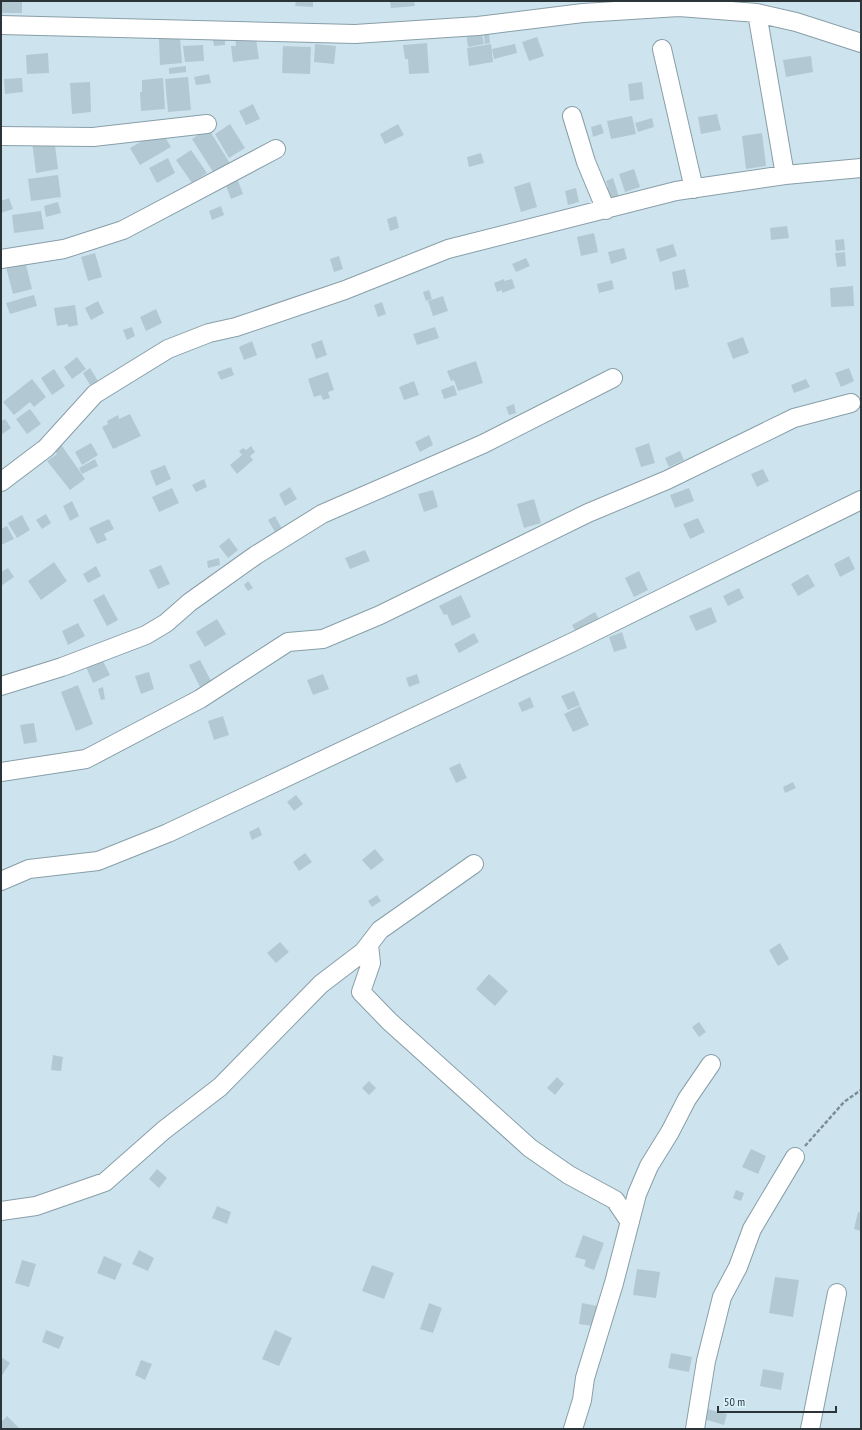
<svg xmlns="http://www.w3.org/2000/svg" width="862" height="1430" font-family="'PT Sans Narrow',sans-serif">
<rect width="100%" height="100%" fill="#cde4ef"/>
<!-- building -->
<path fill="#b2c9d3" d="M 1,1 L 22,1 L 22,13 L 1,13 Z
M 296,1 L 313,1 L 313,7 L 295,6 Z
M 390,1 L 414,1 L 415,6 L 391,8 Z
M 488,27 L 490,43 L 485,44 L 483,28 Z
M 481,28 L 484,44 L 468,47 L 466,31 Z
M 255,32 L 259,59 L 233,62 L 231,46 L 236,46 L 235,35 Z
M 537,37 L 544,56 L 529,61 L 522,42 Z
M 180,38 L 182,63 L 160,65 L 159,39 Z
M 225,39 L 225,45 L 214,46 L 213,40 Z
M 427,43 L 429,73 L 409,74 L 408,59 L 405,59 L 403,45 Z
M 315,44 L 336,46 L 334,64 L 314,62 Z
M 491,44 L 493,62 L 469,66 L 467,48 Z
M 515,44 L 517,53 L 494,59 L 492,49 Z
M 203,45 L 204,61 L 185,62 L 183,46 Z
M 283,46 L 311,47 L 310,74 L 282,73 Z
M 48,53 L 49,73 L 27,74 L 26,55 Z
M 811,56 L 813,72 L 786,77 L 783,60 Z
M 186,66 L 186,72 L 169,74 L 169,68 Z
M 209,74 L 211,83 L 196,85 L 194,77 Z
M 188,77 L 191,110 L 168,112 L 165,79 Z
M 22,78 L 23,92 L 5,94 L 4,79 Z
M 163,78 L 165,109 L 141,111 L 140,92 L 142,92 L 142,80 Z
M 90,82 L 91,112 L 72,114 L 70,83 Z
M 642,82 L 644,99 L 630,101 L 628,84 Z
M 253,104 L 260,119 L 246,125 L 239,111 Z
M 717,114 L 721,130 L 701,134 L 698,117 Z
M 632,116 L 636,134 L 611,139 L 607,121 Z
M 652,118 L 654,127 L 638,132 L 635,123 Z
M 230,124 L 245,148 L 229,158 L 215,134 Z
M 398,124 L 404,135 L 385,144 L 380,134 Z
M 601,124 L 604,133 L 593,137 L 591,127 Z
M 208,128 L 231,165 L 215,175 L 192,139 Z
M 161,130 L 171,147 L 140,165 L 130,148 Z
M 762,133 L 766,166 L 746,169 L 742,136 Z
M 54,138 L 58,169 L 36,173 L 32,142 Z
M 191,150 L 207,173 L 192,183 L 176,160 Z
M 481,153 L 484,163 L 469,167 L 467,157 Z
M 168,158 L 175,173 L 157,183 L 149,168 Z
M 634,169 L 640,187 L 625,192 L 619,174 Z
M 58,175 L 61,197 L 31,201 L 28,179 Z
M 237,178 L 243,194 L 231,199 L 225,183 Z
M 613,178 L 620,200 L 607,204 L 603,189 L 608,187 L 606,181 Z
M 530,182 L 537,207 L 521,212 L 514,187 Z
M 576,188 L 579,202 L 568,205 L 565,191 Z
M 9,198 L 13,209 L 1,213 L 1,201 Z
M 58,202 L 61,213 L 46,217 L 44,206 Z
M 221,206 L 224,215 L 212,220 L 209,211 Z
M 41,211 L 44,229 L 14,233 L 12,215 Z
M 396,216 L 399,228 L 390,231 L 387,219 Z
M 787,226 L 789,238 L 771,240 L 770,228 Z
M 594,233 L 598,252 L 581,256 L 577,237 Z
M 844,239 L 845,250 L 836,251 L 835,240 Z
M 673,244 L 677,256 L 660,262 L 656,249 Z
M 624,248 L 627,259 L 611,264 L 608,252 Z
M 845,252 L 846,266 L 837,267 L 835,253 Z
M 95,253 L 102,277 L 88,281 L 81,257 Z
M 339,256 L 343,269 L 334,272 L 330,259 Z
M 526,258 L 530,266 L 516,272 L 512,264 Z
M 25,261 L 32,289 L 13,294 L 6,267 Z
M 685,269 L 689,287 L 675,290 L 672,272 Z
M 504,279 L 504,281 L 512,279 L 515,288 L 502,293 L 502,290 L 497,292 L 494,283 Z
M 612,280 L 614,289 L 599,293 L 597,284 Z
M 853,286 L 854,306 L 831,307 L 830,288 Z
M 429,290 L 432,299 L 426,301 L 423,292 Z
M 34,295 L 37,306 L 10,314 L 6,303 Z
M 443,296 L 448,311 L 433,316 L 428,301 Z
M 98,301 L 104,313 L 91,320 L 85,308 Z
M 382,302 L 386,314 L 378,317 L 374,305 Z
M 75,305 L 78,325 L 68,327 L 68,324 L 57,326 L 54,308 Z
M 156,309 L 162,323 L 146,331 L 140,317 Z
M 132,327 L 135,336 L 127,340 L 123,330 Z
M 435,327 L 439,338 L 417,345 L 413,334 Z
M 743,337 L 749,353 L 733,359 L 727,343 Z
M 322,340 L 327,355 L 316,359 L 311,344 Z
M 252,341 L 257,355 L 244,360 L 239,347 Z
M 77,357 L 86,369 L 72,379 L 64,367 Z
M 476,361 L 483,383 L 458,391 L 454,380 L 451,381 L 447,371 Z
M 231,367 L 234,375 L 221,380 L 217,372 Z
M 90,368 L 98,381 L 90,385 L 83,373 Z
M 849,368 L 854,381 L 841,387 L 835,373 Z
M 54,369 L 65,386 L 52,395 L 41,378 Z
M 328,372 L 334,390 L 328,392 L 330,398 L 323,400 L 321,395 L 314,397 L 308,379 Z
M 32,379 L 46,397 L 34,407 L 30,402 L 14,415 L 3,402 Z
M 806,379 L 810,387 L 794,393 L 791,385 Z
M 414,381 L 419,395 L 404,400 L 399,387 Z
M 454,385 L 457,395 L 444,399 L 441,390 Z
M 514,404 L 516,413 L 509,415 L 506,407 Z
M 30,409 L 41,424 L 27,434 L 16,419 Z
M 130,414 L 141,436 L 113,449 L 102,427 L 108,424 L 107,421 L 118,415 L 119,419 Z
M 5,419 L 11,428 L 1,435 L 1,421 Z
M 429,435 L 433,445 L 420,452 L 415,442 Z
M 60,443 L 85,479 L 70,490 L 47,461 L 57,454 L 52,448 Z
M 91,443 L 98,455 L 82,465 L 75,452 Z
M 649,443 L 655,463 L 641,467 L 635,448 Z
M 251,446 L 255,452 L 250,456 L 253,460 L 237,474 L 230,465 L 242,455 L 239,451 L 243,448 L 246,450 Z
M 680,451 L 684,460 L 669,467 L 665,458 Z
M 95,459 L 98,466 L 82,474 L 79,468 Z
M 165,465 L 171,479 L 156,486 L 150,471 Z
M 763,469 L 769,481 L 757,487 L 751,474 Z
M 204,479 L 207,487 L 196,492 L 192,485 Z
M 290,487 L 297,499 L 285,506 L 279,494 Z
M 172,488 L 179,503 L 159,512 L 152,497 Z
M 689,488 L 694,501 L 675,508 L 670,495 Z
M 433,490 L 438,507 L 424,512 L 418,494 Z
M 534,499 L 541,523 L 524,528 L 517,504 Z
M 72,501 L 79,516 L 70,521 L 63,506 Z
M 46,514 L 51,523 L 42,529 L 36,520 Z
M 22,515 L 30,530 L 17,538 L 8,523 Z
M 275,516 L 282,529 L 275,532 L 268,520 Z
M 698,518 L 705,532 L 690,539 L 683,524 Z
M 109,519 L 114,529 L 104,534 L 107,540 L 97,544 L 89,528 Z
M 7,526 L 14,539 L 1,545 L 1,529 Z
M 229,538 L 238,550 L 228,558 L 219,546 Z
M 365,550 L 370,561 L 350,569 L 345,558 Z
M 849,556 L 855,569 L 840,577 L 834,564 Z
M 219,558 L 220,565 L 208,568 L 207,561 Z
M 54,562 L 67,581 L 41,600 L 28,581 Z
M 161,565 L 170,584 L 158,589 L 149,570 Z
M 96,566 L 101,576 L 88,583 L 83,574 Z
M 8,568 L 14,577 L 1,586 L 1,572 Z
M 639,571 L 648,590 L 634,597 L 625,578 Z
M 808,574 L 815,586 L 798,596 L 791,584 Z
M 248,581 L 253,588 L 248,591 L 244,585 Z
M 739,588 L 744,598 L 728,606 L 723,596 Z
M 104,594 L 118,620 L 107,626 L 93,600 Z
M 461,595 L 471,617 L 452,626 L 447,614 L 444,615 L 439,606 Z
M 711,607 L 717,622 L 696,631 L 689,616 Z
M 595,612 L 600,621 L 577,634 L 572,625 Z
M 217,619 L 226,634 L 205,647 L 196,632 Z
M 78,623 L 85,636 L 68,645 L 62,631 Z
M 622,632 L 627,648 L 614,652 L 609,637 Z
M 474,633 L 479,642 L 459,653 L 454,644 Z
M 102,659 L 110,675 L 93,683 L 86,667 Z
M 200,660 L 211,681 L 200,687 L 189,665 Z
M 149,672 L 154,689 L 141,694 L 135,676 Z
M 323,674 L 329,689 L 313,695 L 307,680 Z
M 417,674 L 420,683 L 409,687 L 406,678 Z
M 78,685 L 93,724 L 76,731 L 61,692 Z
M 103,687 L 105,699 L 101,700 L 98,689 Z
M 574,691 L 580,705 L 568,710 L 561,696 Z
M 530,697 L 534,707 L 522,712 L 518,703 Z
M 580,706 L 589,725 L 573,732 L 564,714 Z
M 223,716 L 229,735 L 214,740 L 208,721 Z
M 34,723 L 37,742 L 24,744 L 20,725 Z
M 460,763 L 467,778 L 456,783 L 449,768 Z
M 793,782 L 796,788 L 785,793 L 783,787 Z
M 296,795 L 303,804 L 294,811 L 287,802 Z
M 259,827 L 262,835 L 252,840 L 249,832 Z
M 375,849 L 384,860 L 371,870 L 362,860 Z
M 305,853 L 312,862 L 299,871 L 293,862 Z
M 377,895 L 381,901 L 372,907 L 368,901 Z
M 280,942 L 289,952 L 276,963 L 267,953 Z
M 780,943 L 789,959 L 778,966 L 769,950 Z
M 489,974 L 508,991 L 495,1006 L 476,989 Z
M 699,1022 L 706,1032 L 699,1037 L 692,1027 Z
M 53,1055 L 63,1057 L 61,1071 L 51,1070 Z
M 557,1077 L 564,1084 L 555,1095 L 547,1088 Z
M 369,1081 L 376,1088 L 369,1095 L 362,1088 Z
M 751,1149 L 766,1156 L 758,1174 L 742,1167 Z
M 157,1169 L 167,1178 L 159,1188 L 149,1179 Z
M 736,1190 L 744,1193 L 741,1201 L 733,1198 Z
M 217,1206 L 231,1212 L 227,1224 L 212,1218 Z
M 858,1212 L 861,1213 L 861,1231 L 854,1229 Z
M 583,1235 L 604,1243 L 594,1270 L 584,1266 L 586,1260 L 575,1257 Z
M 139,1250 L 154,1258 L 148,1271 L 132,1264 Z
M 104,1256 L 122,1264 L 115,1280 L 97,1273 Z
M 22,1260 L 36,1264 L 29,1287 L 15,1283 Z
M 372,1265 L 394,1273 L 384,1299 L 362,1291 Z
M 637,1269 L 660,1272 L 656,1298 L 633,1295 Z
M 775,1277 L 799,1280 L 793,1317 L 769,1313 Z
M 429,1303 L 442,1308 L 433,1333 L 420,1329 Z
M 582,1303 L 597,1306 L 593,1326 L 579,1324 Z
M 46,1330 L 64,1337 L 59,1349 L 42,1342 Z
M 275,1330 L 292,1338 L 279,1366 L 262,1359 Z
M 671,1353 L 692,1357 L 689,1372 L 668,1368 Z
M 1,1357 L 10,1363 L 1,1377 Z
M 141,1360 L 152,1364 L 145,1380 L 135,1375 Z
M 763,1369 L 784,1373 L 781,1390 L 760,1386 Z
M 707,1409 L 727,1414 L 724,1425 L 704,1419 Z
M 7,1416 L 19,1428 L 18,1429 L 1,1429 L 1,1422 Z"/>
<g fill="none" stroke-linecap="round" stroke-linejoin="round">
<defs>
<path id="minor" d="M 757,13 L 785,175
M 1,25 L 355,34 L 478,26 L 583,13 L 679,7 L 757,13 L 796,22 L 861,43
M 662,49 L 694,189
M 572,116 L 586,162 L 606,210
M 1,136 L 93,137 L 207,124
M 1,259 L 64,249 L 123,230 L 276,149
M 1,482 L 46,448 L 95,394 L 168,349 L 209,333 L 236,327 L 345,290 L 448,249 L 676,191 L 785,175 L 861,168
M 1,686 L 62,667 L 146,635 L 166,623 L 190,602 L 256,555 L 322,514 L 483,444 L 613,378
M 1,772 L 86,759 L 200,699 L 288,642 L 323,639 L 380,615 L 588,513 L 667,480 L 794,418 L 851,403
M 1,881 L 29,869 L 98,861 L 168,833 L 573,642 L 861,500
M 369,945 L 371,963 L 361,992 L 389,1021 L 530,1148 L 569,1175 L 615,1200 L 630,1222
M 1,1211 L 36,1206 L 105,1182 L 164,1130 L 220,1087 L 321,984 L 363,952 L 380,930 L 474,864
M 573,1429 L 582,1400 L 585,1378 L 614,1283 L 637,1194 L 649,1166 L 670,1132 L 687,1099 L 711,1064
M 695,1429 L 706,1361 L 722,1297 L 738,1267 L 752,1229 L 795,1157
M 810,1429 L 837,1293"/>
</defs>
<!-- minor casing -->
<use href="#minor" stroke="#889ea8" stroke-width="20"/>
<!-- path -->
<path stroke="#7e8e95" stroke-width="2.5" stroke-dasharray="4 2" stroke-linecap="butt" d="M 805,1146 L 844,1102 L 861,1090"/>
<!-- minor -->
<use href="#minor" stroke="#fff" stroke-width="18"/>
</g>
<!-- border -->
<rect width="862" height="1430" fill="none" stroke="#2b3438" stroke-width="4"/>
<!-- scale -->
<path d="M718 1406v6h118v-6" fill="none" stroke="#2b3438" stroke-width="2"/>
<text x="724" y="1406" font-size="12" fill="#2b3438" stroke="#daf2fc" stroke-width="3" paint-order="stroke">50 m</text>
</svg>
